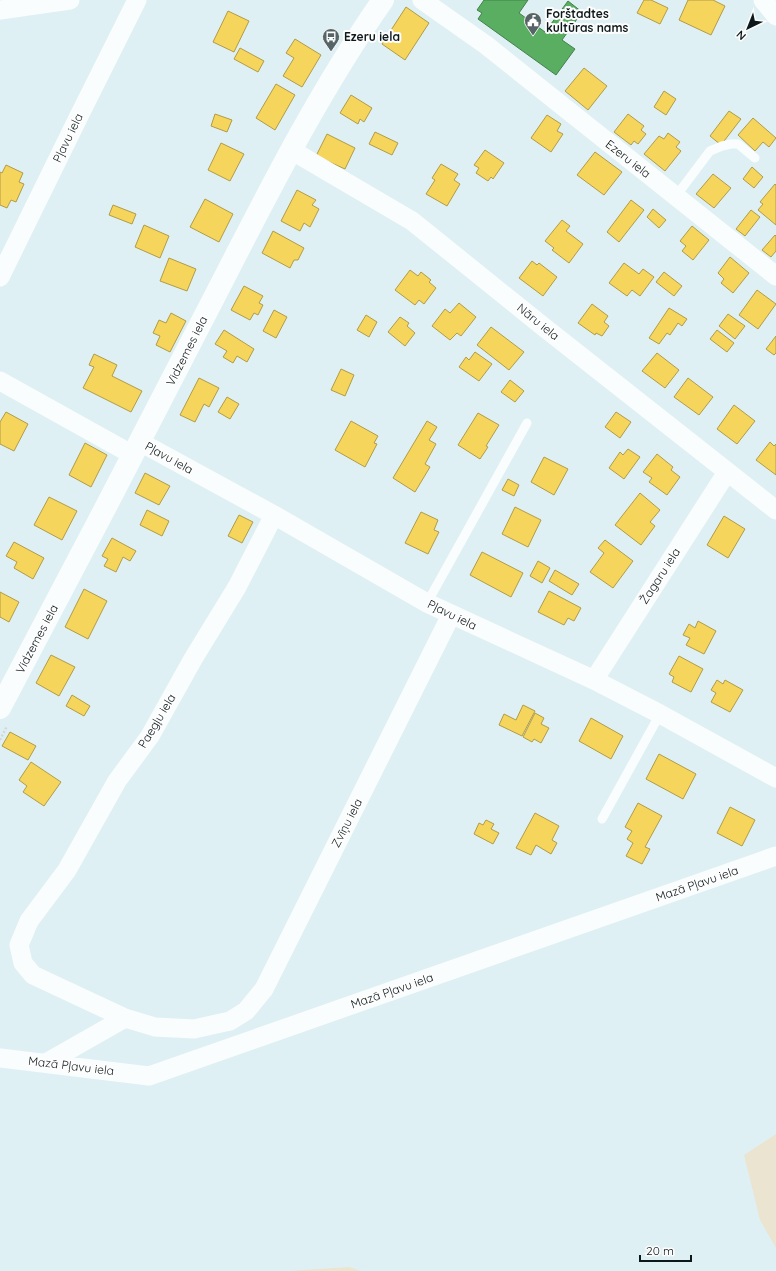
<svg xmlns="http://www.w3.org/2000/svg" width="776" height="1271" font-family="Quicksand,sans-serif">
<rect width="100%" height="100%" fill="#dff0f4"/>
<!-- green -->
<path fill="#ebe4d0" d="M 776,1134 L 776,1248 L 760,1220 L 744,1155 Z
M 349,1267 L 361,1271 L 288,1271 Z"/>
<!-- homes -->
<path fill="#f6d55c" stroke="#b09c48" d="M 644,0 L 651,0 L 668,8 L 660,24 L 637,13 Z
M 688,0 L 713,0 L 725,6 L 711,35 L 679,20 Z
M 406,7 L 429,23 L 405,60 L 382,44 Z
M 228,11 L 249,21 L 234,52 L 213,42 Z
M 295,39 L 321,55 L 302,87 L 283,76 L 294,58 L 286,53 Z
M 240,48 L 264,61 L 258,72 L 234,59 Z
M 584,68 L 607,86 L 588,110 L 565,91 Z
M 276,84 L 295,95 L 275,130 L 256,118 Z
M 664,91 L 676,99 L 666,115 L 654,107 Z
M 351,95 L 372,108 L 364,122 L 360,119 L 358,124 L 340,113 Z
M 729,111 L 741,119 L 721,145 L 710,136 Z
M 215,114 L 232,120 L 227,132 L 211,126 Z
M 628,114 L 644,126 L 641,130 L 646,134 L 638,144 L 634,141 L 631,145 L 614,132 Z
M 547,115 L 561,124 L 557,131 L 563,134 L 551,152 L 531,138 Z
M 753,118 L 776,138 L 769,147 L 763,142 L 755,151 L 738,135 Z
M 375,132 L 398,143 L 392,155 L 369,144 Z
M 668,133 L 680,142 L 676,147 L 681,151 L 665,171 L 644,154 L 659,136 L 664,139 Z
M 327,134 L 355,148 L 345,169 L 316,156 Z
M 221,143 L 244,154 L 230,181 L 208,170 Z
M 485,150 L 504,163 L 493,179 L 491,177 L 488,181 L 476,173 L 479,168 L 474,165 Z
M 595,152 L 622,172 L 604,195 L 577,175 Z
M 441,164 L 458,174 L 454,180 L 460,184 L 447,206 L 426,194 L 435,180 L 432,178 Z
M 6,165 L 23,173 L 19,182 L 24,184 L 16,202 L 11,200 L 7,208 L 0,205 L 0,172 L 2,173 Z
M 752,167 L 763,177 L 754,188 L 743,179 Z
M 713,174 L 731,188 L 714,208 L 696,194 Z
M 775,184 L 776,185 L 776,225 L 758,210 L 763,204 L 760,202 Z
M 297,190 L 316,200 L 312,205 L 319,209 L 310,227 L 304,223 L 300,231 L 281,221 Z
M 205,199 L 233,214 L 219,242 L 190,227 Z
M 631,200 L 644,210 L 619,242 L 607,232 Z
M 113,205 L 136,214 L 132,224 L 109,215 Z
M 653,209 L 666,220 L 659,228 L 647,217 Z
M 751,210 L 760,217 L 745,236 L 736,229 Z
M 562,220 L 570,226 L 566,231 L 583,244 L 569,263 L 552,250 L 554,248 L 545,241 Z
M 144,225 L 169,236 L 160,258 L 135,247 Z
M 692,226 L 709,240 L 693,260 L 682,251 L 686,246 L 680,241 Z
M 273,231 L 304,248 L 298,260 L 294,260 L 290,268 L 262,253 Z
M 775,235 L 776,236 L 776,251 L 771,257 L 762,250 Z
M 730,257 L 749,273 L 733,293 L 721,283 L 724,279 L 718,273 Z
M 169,258 L 196,269 L 187,291 L 160,281 Z
M 532,261 L 537,265 L 539,263 L 557,277 L 543,296 L 519,278 Z
M 624,263 L 639,274 L 643,269 L 654,277 L 640,296 L 632,290 L 627,296 L 609,283 Z
M 410,270 L 418,276 L 421,272 L 431,280 L 429,282 L 436,288 L 424,304 L 419,300 L 415,305 L 395,290 Z
M 664,272 L 682,286 L 674,296 L 656,282 Z
M 244,286 L 263,296 L 259,303 L 263,305 L 258,315 L 254,313 L 250,320 L 231,310 Z
M 757,290 L 776,304 L 758,329 L 739,315 Z
M 459,303 L 476,317 L 461,336 L 457,333 L 450,340 L 432,326 L 445,309 L 450,313 Z
M 592,304 L 608,316 L 604,322 L 609,326 L 602,336 L 596,333 L 595,335 L 578,323 Z
M 669,308 L 687,319 L 682,326 L 678,323 L 670,335 L 667,333 L 659,344 L 649,338 Z
M 274,310 L 287,317 L 276,338 L 263,331 Z
M 171,313 L 186,321 L 170,352 L 156,345 L 160,336 L 153,333 L 159,320 L 166,323 Z
M 728,314 L 745,326 L 735,339 L 719,326 Z
M 366,315 L 377,322 L 369,337 L 357,330 Z
M 400,317 L 409,323 L 407,326 L 415,333 L 405,346 L 388,332 Z
M 491,327 L 524,352 L 509,370 L 477,345 Z
M 224,330 L 254,349 L 247,362 L 237,356 L 233,363 L 223,357 L 227,351 L 215,344 Z
M 717,330 L 734,343 L 727,352 L 710,339 Z
M 776,336 L 776,353 L 774,355 L 766,349 Z
M 475,352 L 492,364 L 479,381 L 459,367 L 466,357 L 469,360 Z
M 657,353 L 679,370 L 665,388 L 642,371 Z
M 94,354 L 117,365 L 112,376 L 142,391 L 131,412 L 83,388 L 94,367 L 89,365 Z
M 341,369 L 354,375 L 345,396 L 331,390 Z
M 199,378 L 219,388 L 209,407 L 204,404 L 195,422 L 180,415 Z
M 688,378 L 713,397 L 699,415 L 674,397 Z
M 510,380 L 524,391 L 515,402 L 501,392 Z
M 227,397 L 239,404 L 230,419 L 218,412 Z
M 734,405 L 755,421 L 737,444 L 717,429 Z
M 6,412 L 28,424 L 14,451 L 0,444 L 0,422 Z
M 616,412 L 631,422 L 620,438 L 605,427 Z
M 478,413 L 499,425 L 486,446 L 488,447 L 480,459 L 458,445 Z
M 351,421 L 378,436 L 374,443 L 377,444 L 365,467 L 335,450 Z
M 427,421 L 437,427 L 429,440 L 436,444 L 425,464 L 430,467 L 415,492 L 393,478 Z
M 770,442 L 774,446 L 776,444 L 776,475 L 756,460 Z
M 85,443 L 107,455 L 91,487 L 69,475 Z
M 628,449 L 640,457 L 624,479 L 609,468 L 620,452 L 623,455 Z
M 657,454 L 673,467 L 671,470 L 680,477 L 667,495 L 649,482 L 652,478 L 643,472 Z
M 544,457 L 568,469 L 554,495 L 531,482 Z
M 145,473 L 170,486 L 159,505 L 135,493 Z
M 508,479 L 519,485 L 514,496 L 502,490 Z
M 640,493 L 660,510 L 650,522 L 655,526 L 641,545 L 615,525 Z
M 49,497 L 77,511 L 62,540 L 34,525 Z
M 515,507 L 541,520 L 528,547 L 502,534 Z
M 147,510 L 169,521 L 162,536 L 140,525 Z
M 421,512 L 438,520 L 434,530 L 439,532 L 428,554 L 405,543 Z
M 239,515 L 253,522 L 242,543 L 228,536 Z
M 724,516 L 745,529 L 728,558 L 707,545 Z
M 112,538 L 136,551 L 130,561 L 123,557 L 116,572 L 104,566 L 108,559 L 102,556 Z
M 605,540 L 633,561 L 613,588 L 590,572 L 604,553 L 598,548 Z
M 14,542 L 44,558 L 33,579 L 14,568 L 17,562 L 6,556 Z
M 482,552 L 523,573 L 511,597 L 470,575 Z
M 538,561 L 550,568 L 542,583 L 530,576 Z
M 555,570 L 579,584 L 572,595 L 549,581 Z
M 84,589 L 107,601 L 88,639 L 65,627 Z
M 549,591 L 581,608 L 574,621 L 568,618 L 564,625 L 538,612 Z
M 0,592 L 19,602 L 9,622 L 0,617 Z
M 698,621 L 716,631 L 704,654 L 686,645 L 690,638 L 683,635 L 689,624 L 695,628 Z
M 51,655 L 75,667 L 59,696 L 36,683 Z
M 679,656 L 703,669 L 691,692 L 672,682 L 674,677 L 669,674 Z
M 717,680 L 723,684 L 725,680 L 743,690 L 730,712 L 711,702 L 716,693 L 711,690 Z
M 72,695 L 90,706 L 84,716 L 66,706 Z
M 523,705 L 535,711 L 522,736 L 499,725 L 504,714 L 516,720 Z
M 535,713 L 544,718 L 541,724 L 549,728 L 541,743 L 534,739 L 532,742 L 523,737 Z
M 591,718 L 623,736 L 611,759 L 579,741 Z
M 10,732 L 36,746 L 28,760 L 2,746 Z
M 659,754 L 696,774 L 683,799 L 646,779 Z
M 31,762 L 61,782 L 44,806 L 23,792 L 27,786 L 19,780 Z
M 638,803 L 662,816 L 645,847 L 650,849 L 642,864 L 626,856 L 633,843 L 627,839 L 632,831 L 625,827 Z
M 730,807 L 755,820 L 742,846 L 717,833 Z
M 535,813 L 559,826 L 552,840 L 557,843 L 551,854 L 536,845 L 531,855 L 516,848 Z
M 486,820 L 494,824 L 491,829 L 499,833 L 493,844 L 474,834 L 479,823 L 483,825 Z"/>
<!-- public -->
<path fill="#5aae61" stroke="#43814c" d="M 484,0 L 528,0 L 519,13 L 545,32 L 568,1 L 582,12 L 562,40 L 575,49 L 556,75 L 478,19 L 482,13 L 477,10 Z"/>
<g fill="none" stroke-linecap="round" stroke-linejoin="round">
<!-- path -->
<path stroke="#d2d7d8" stroke-width="2.5" stroke-dasharray="2 2" stroke-linecap="butt" d="M 0,740 L 7,726"/>
<!-- service -->
<path stroke="#fafdfd" stroke-width="9" d="M 676,196 L 710,151 L 722,146 L 731,144 L 738,144 L 755,158
M 427,603 L 527,423
M 602,819 L 660,714"/>
<!-- minor -->
<path stroke="#fafdfd" stroke-width="19" d="M 422,0 L 486,45 L 776,276
M 763,0 L 776,16
M 0,10 L 70,0
M 291,150 L 412,221 L 545,328 L 776,510
M 0,277 L 79,116 L 137,0
M 0,381 L 133,455
M 140,442 L 274,515 L 427,603 L 594,680 L 660,714 L 776,778
M 594,680 L 727,472
M 125,1018 L 33,975 L 23,963 L 19,945 L 29,921 L 67,870 L 117,781 L 150,736 L 193,659 L 237,587 L 274,515
M 0,1058 L 149,1076 L 776,856
M 46,1063 L 125,1018 L 155,1027 L 194,1029 L 230,1021 L 246,1011 L 264,989 L 451,615"/>
<!-- tertiary -->
<path stroke="#fafdfd" stroke-width="22" d="M 0,708 C 69,578 137,448 204,317 C 260,209 313,100 383,0"/>
</g>
<!-- icons -->
<defs>
<symbol id="civic-pin" viewBox="-11 -11 22 30"><path d="M0 17L-7.5 6A9.5 9.5 0 1 1 7.5 6Z" fill="#566467" stroke="#fdfdfd"/><path d="M-.6-6.5H3V-4.5H.6V-3L4-1V1h2V6H-6V1h2V-1L-.6-3ZM-1.2 2.5V6h2.4V2.5Z" fill="#fff"/></symbol>
<symbol id="bus-pin" viewBox="-11 -11 22 30"><path d="M0 17L-7.5 6A9.5 9.5 0 1 1 7.5 6Z" fill="#566467" stroke="#fdfdfd"/><path d="M-5-6H5V4H4V6H2V4H-2V6H-4V4H-5ZM-3.5-4V0h7V-4ZM-3.5 1.2v1.5H-2V1.2ZM2 1.2v1.5H3.5V1.2Z" fill="#fff"/></symbol>
</defs>
<g fill-rule="evenodd">
<use href="#civic-pin" x="523" y="11" width="20" height="27"/>
<use href="#bus-pin" x="321" y="27" width="20" height="27"/>
</g>
<g text-anchor="middle" stroke-width="4" stroke-linejoin="round" paint-order="stroke">
<!-- poi labels -->
<g font-size="12" font-weight="bold" fill="#0d181b" stroke="#fdfdfd" text-anchor="start">
<text x="546" y="18">Forštadtes<tspan x="546" dy="14">kultūras nams</tspan></text>
<text x="344" y="41">Ezeru iela</text>
</g>
<!-- street labels -->
<g font-size="12" fill="#0d181b" stroke="#fdfdfd">
<text transform="translate(68 138) rotate(-64)" y="4">Pļavu iela</text>
<text transform="translate(628 159) rotate(38)" y="4">Ezeru iela</text>
<text transform="translate(538 322) rotate(39)" y="4">Nāru iela</text>
<text transform="translate(187 351) rotate(-63)" y="4">Vidzemes iela</text>
<text transform="translate(169 458) rotate(29)" y="4">Pļavu iela</text>
<text transform="translate(660 576) rotate(-57)" y="4">Žagaru iela</text>
<text transform="translate(452 615) rotate(26)" y="4">Pļavu iela</text>
<text transform="translate(37 639) rotate(-62)" y="4">Vidzemes iela</text>
<text transform="translate(157 721) rotate(-59)" y="4">Paegļu iela</text>
<text transform="translate(347 823) rotate(-63)" y="4">Zvīņu iela</text>
<text transform="translate(697 884) rotate(-19)" y="4">Mazā Pļavu iela</text>
<text transform="translate(392 991) rotate(-19)" y="4">Mazā Pļavu iela</text>
<text transform="translate(71 1066) rotate(7)" y="4">Mazā Pļavu iela</text>
</g>
</g>
<!-- north arrow -->
<g transform="translate(748 28) rotate(223)" stroke="#fdfdfd" stroke-width="3" paint-order="stroke">
<path d="M0-3L7 15L0 10L-7 15Z" fill="#0d181b"/>
<text y="-6" font-size="11" font-weight="bold" text-anchor="middle" fill="#0d181b">N</text>
</g>
<!-- scale -->
<path d="M640 1255v6h51v-6" fill="none" stroke="#0d181b" stroke-width="2"/>
<text x="646" y="1255" font-size="12" fill="#0d181b" stroke="#fdfdfd" stroke-width="3" paint-order="stroke">20 m</text>
</svg>
